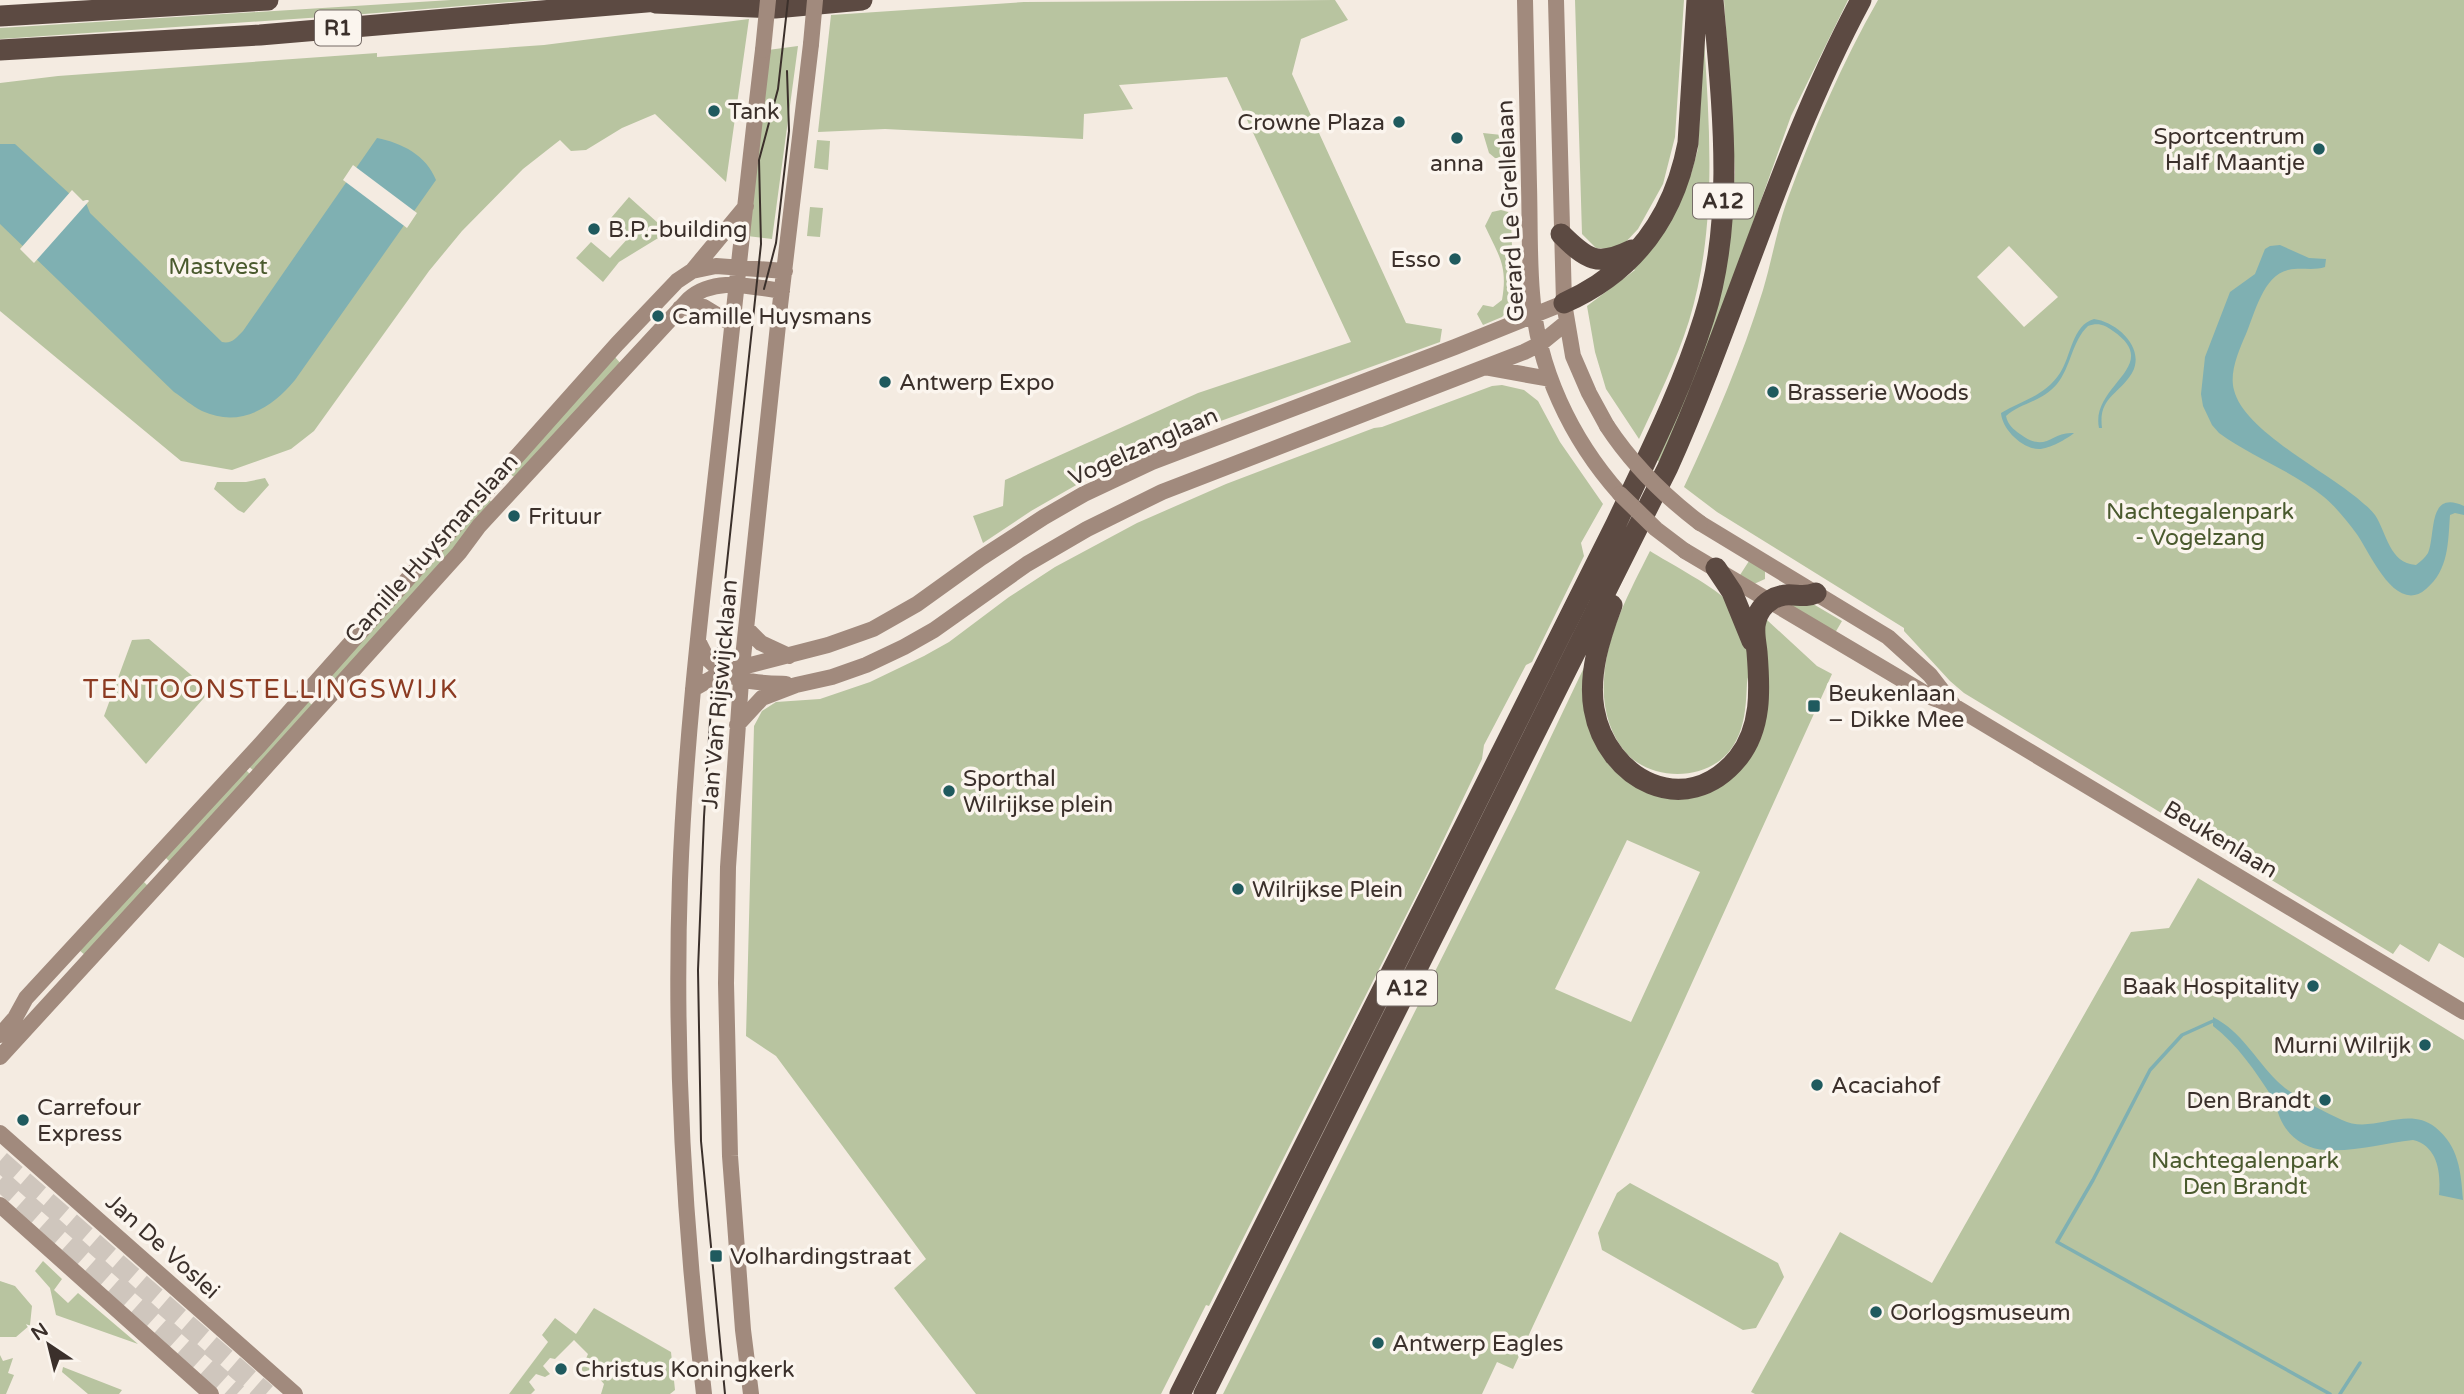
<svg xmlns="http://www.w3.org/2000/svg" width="2464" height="1394" font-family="'Varela Round',sans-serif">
<rect width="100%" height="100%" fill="#f4ebe1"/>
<!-- green -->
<path fill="#b8c4a0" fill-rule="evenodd" d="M 451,0 L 536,0 L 352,15 L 0,39 L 0,28 Z
M 1335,0 L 1348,20 L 1301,39 L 1292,74 L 1406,323 L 1442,329 L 1440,342 L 1165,441 L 1092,476 L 1031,511 L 983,543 L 973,516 L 1003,506 L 1005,480 L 1198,393 L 1351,342 L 1227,77 L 1119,85 L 1133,109 L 1084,114 L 1083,139 L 885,129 L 818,132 L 831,15 L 1024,2 Z
M 1575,0 L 1684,0 L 1675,137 L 1663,184 L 1638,229 L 1623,245 L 1609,249 L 1596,248 L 1582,234 Z
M 1724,0 L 1848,0 L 1791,116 L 1707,352 L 1660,464 L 1657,459 L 1731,220 L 1735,172 Z
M 1878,0 L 2464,0 L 2464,958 L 2439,943 L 2429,962 L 2400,944 L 2393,954 L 1964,693 L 1950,681 L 1904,631 L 1904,628 L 1717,512 L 1684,487 C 1714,423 1742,358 1763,290 C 1772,260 1777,228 1788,198 C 1813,130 1842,63 1878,0 ZM 2009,246 L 2058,297 L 2024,327 L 1977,277 Z
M 749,19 L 726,182 L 655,114 L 622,128 L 586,150 L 571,151 L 560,140 L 523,169 L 462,231 L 429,271 L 314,431 L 291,449 L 232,470 L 181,461 L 0,311 L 0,83 L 58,76 L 377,53 L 377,57 L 544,45 Z
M 1704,39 C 1710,134 1717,229 1689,321 C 1676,362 1657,400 1639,439 L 1606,389 L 1595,352 L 1587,306 L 1635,270 L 1632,268 L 1691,174 L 1698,149 Z
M 798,46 L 772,239 L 747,236 L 768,50 Z
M 1483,133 L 1511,136 L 1511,150 L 1498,158 L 1495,158 L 1489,153 Z
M 817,140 L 830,141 L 828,170 L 814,168 Z
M 629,197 L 668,232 L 619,262 L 603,282 L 576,258 L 591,242 L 610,258 L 630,236 L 611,218 Z
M 810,207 L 823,208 L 820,237 L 807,236 Z
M 1501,210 L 1508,212 L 1511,218 L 1514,304 L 1502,317 L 1483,325 L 1477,314 L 1483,305 L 1493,307 L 1502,300 C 1508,266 1499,256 1485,226 L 1492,212 Z
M 615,357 L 621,364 L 517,479 L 510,474 Z
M 1502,385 L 1524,390 L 1538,401 L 1560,442 L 1603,504 L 1581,543 L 1584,556 L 1532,662 L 1526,665 L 1484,745 L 1482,759 L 1431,866 L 1209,1306 L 1206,1305 L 1161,1394 L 976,1394 L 894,1288 L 926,1259 L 776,1056 L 746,1036 L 754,726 L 762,711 L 776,702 L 820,699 L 870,682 L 924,656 L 949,642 L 1009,597 L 1055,567 L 1137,523 L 1226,484 L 1374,428 L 1382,427 L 1492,386 Z
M 265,478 L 269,485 L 244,513 L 238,510 L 214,489 L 217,482 L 246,482 Z
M 487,498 L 494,504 L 331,686 L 323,679 Z
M 1650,551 C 1667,562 1719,589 1729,603 C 1733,608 1751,652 1752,657 C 1752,665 1748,675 1747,683 C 1746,706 1745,730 1731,749 C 1708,781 1654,782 1627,754 C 1609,734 1602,706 1604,680 C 1606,634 1630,591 1650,551 Z
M 1749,561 L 1765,570 L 1765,579 L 1754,584 L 1740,575 Z
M 1808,601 L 1842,621 L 1835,633 L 1788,605 Z
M 1767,620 L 1817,666 L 1832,674 L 1667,1038 L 1513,1369 L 1497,1362 L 1482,1394 L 1223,1394 L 1516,810 L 1589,657 C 1590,702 1584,753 1627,781 C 1636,787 1647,791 1657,796 L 1746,761 L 1761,630 ZM 1627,840 L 1700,872 L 1631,1022 L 1555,989 Z
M 149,639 L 210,691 L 146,764 L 104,716 L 132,640 Z
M 306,699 L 313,706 L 254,771 L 247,765 Z
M 244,768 L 250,774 L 171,863 L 164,856 Z
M 2198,878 L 2464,1040 L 2464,1394 L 1755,1394 L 1751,1392 L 1840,1232 L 1932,1283 L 2131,932 L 2169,928 Z
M 142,880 L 149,887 L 86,956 L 79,950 Z
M 1630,1183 L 1778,1263 L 1784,1277 L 1756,1328 L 1743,1330 L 1602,1250 L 1598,1233 L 1617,1193 Z
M 43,1261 L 62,1279 L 54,1290 L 68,1303 L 78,1293 L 138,1344 L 56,1315 L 50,1288 L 35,1271 Z
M 0,1281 L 15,1286 L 32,1306 L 30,1325 L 16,1337 L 0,1337 Z
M 594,1308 L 671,1352 L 675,1390 L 670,1394 L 601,1394 L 604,1384 L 592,1370 L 581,1373 L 575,1368 L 585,1361 L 588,1354 L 574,1340 L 555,1359 L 550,1358 L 543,1366 L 550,1374 L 545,1377 L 536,1374 L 529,1382 L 535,1390 L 531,1394 L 509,1394 L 548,1342 L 542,1335 L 555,1318 L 576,1334 Z
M 0,1355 L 3,1361 L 13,1358 L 8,1373 L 14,1375 L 6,1394 L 0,1394 Z
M 63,1367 L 122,1390 L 119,1394 L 88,1394 L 62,1372 Z"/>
<!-- water -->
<path fill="#7fb0b2" d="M 377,138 C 402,143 426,155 436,180 L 295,380 C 271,409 239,428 202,411 C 192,406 183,398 174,392 L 0,224 L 0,144 L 15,144 L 83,206 L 86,203 L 90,213 L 222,342 C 232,344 236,338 243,331 Z
M 2280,245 L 2309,258 L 2326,259 L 2325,267 C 2314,271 2300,267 2288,270 C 2263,276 2255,313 2246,334 C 2239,350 2229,373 2234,390 C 2244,432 2332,474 2364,504 C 2368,507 2372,511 2375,515 C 2387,533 2389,563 2416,565 C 2420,562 2425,558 2428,553 C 2436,535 2427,489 2464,506 L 2464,515 L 2455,513 L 2450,515 C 2448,542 2449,570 2426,589 C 2395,616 2369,550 2356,533 C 2347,521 2336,507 2324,497 C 2292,471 2252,457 2219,433 L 2212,425 L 2203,406 L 2201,394 L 2205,357 L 2230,292 L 2255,274 L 2265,249 L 2270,246 Z
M 2094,319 C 2117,322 2146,348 2132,373 C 2119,395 2098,397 2102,428 L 2099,428 C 2090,385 2164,366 2113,331 C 2105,325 2098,322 2088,326 C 2072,341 2071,367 2057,384 C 2042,402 2020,403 2006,416 C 2008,425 2013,429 2020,434 C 2047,454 2050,431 2074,433 C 2067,439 2049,449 2039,449 C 2022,449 2002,429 2001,413 C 2023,400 2045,396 2060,373 C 2071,357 2072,325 2094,319 Z
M 2213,1017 C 2242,1032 2255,1059 2277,1081 C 2292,1096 2323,1111 2342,1120 C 2372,1135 2406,1105 2435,1127 C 2459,1146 2461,1172 2463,1200 L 2439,1195 C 2441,1173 2438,1146 2413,1140 C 2384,1143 2355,1152 2326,1150 C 2305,1149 2288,1137 2280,1118 C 2277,1111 2276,1104 2272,1097 C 2256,1072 2237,1044 2213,1026 Z"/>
<!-- pier -->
<path fill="#f4ebe1" d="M 353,165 L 417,213 L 407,228 L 343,180 Z
M 72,190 L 83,201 L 86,200 L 88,200 L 89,201 L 34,263 L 20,249 Z"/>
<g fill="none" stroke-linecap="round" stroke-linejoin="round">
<!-- stream -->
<path stroke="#7fb0b2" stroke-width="3.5" d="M 2213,1021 L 2182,1035 L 2150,1070 L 2093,1180 L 2057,1242 L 2330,1394
M 2340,1394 L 2360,1363"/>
<!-- highway-tunnel -->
<path stroke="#cfc6bd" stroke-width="21" stroke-dasharray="21 10" stroke-linecap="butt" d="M 0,1161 L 266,1394
M 0,1180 L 237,1394"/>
<!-- secondary -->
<path stroke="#a18a7d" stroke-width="16" d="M 1525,0 C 1526,62 1528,124 1529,186 C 1530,222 1529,258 1532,293 C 1537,368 1571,439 1620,494
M 1556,0 L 1564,303 L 1573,356 L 1589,393 L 1607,426
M 692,271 L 716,266 L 785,271
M 680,308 L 704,307 L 732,324
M 1489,368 L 1550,379
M 1700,523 L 1888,637 L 1930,675 L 1954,706
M 1685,551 L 1933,698 L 1954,706 L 2464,1012
M 746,628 L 761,643 L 789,656
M 698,641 C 702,648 704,655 709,660 C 729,683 759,683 786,684
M 693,689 L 723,672 L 828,645 L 873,629 L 917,604 L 981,558 L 1044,517 L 1084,494 L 1152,462 L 1455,347 L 1564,303
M 737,725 L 762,698 L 796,685 L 832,677 L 866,665 L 904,647 L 934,630 L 1027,564 L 1087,529 L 1162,492 L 1524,352 L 1540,344 L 1567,322
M 0,1035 L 15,1018 L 26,998 L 258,747 L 617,344 L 677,281 L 692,271 L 746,206
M 0,1057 L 245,790 L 459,553 L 479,526 L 689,299 C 715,276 751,287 782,291
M 0,1133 L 295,1394
M 0,1205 L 211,1394
M 704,1394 C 684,1224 674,1051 680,880 C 685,744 701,609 716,474 C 732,333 746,191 763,50
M 751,1394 L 743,1330 L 730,1156 L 726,983 L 728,867 L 742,667 L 780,306 L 811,44"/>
<!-- highway -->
<path stroke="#5c4a42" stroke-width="21" d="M 655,3 L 775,8 L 862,0
M 0,16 L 268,0
M 0,50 L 260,35 L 670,0
M 1561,234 C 1587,260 1597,267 1632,250
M 1564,303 C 1634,272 1674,217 1688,143 L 1697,0
M 1716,568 L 1732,592 L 1752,641
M 1612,605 C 1600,637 1588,674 1594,709 C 1606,779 1686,822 1738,758 C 1762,728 1760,689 1757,652 C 1756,642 1753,630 1756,621 C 1758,611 1763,605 1771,600 C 1788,589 1801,600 1816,593
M 1180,1394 L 1616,524 C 1648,456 1682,389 1704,318 C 1736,217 1722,104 1713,0
M 1204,1394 L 1668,467 C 1737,313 1781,149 1861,0"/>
<!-- tram -->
<path stroke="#3b302b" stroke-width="2" d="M 764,289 L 776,243 L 789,131 L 787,71
M 725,1394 L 701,1141 L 698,970 L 704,817 L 710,722 L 761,244 L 759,160 L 778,89 L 788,0"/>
<!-- secondary-bridge -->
<path stroke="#a18a7d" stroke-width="16" d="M 811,44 L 815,0
M 763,50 L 768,0
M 1607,426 C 1632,464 1663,495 1700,523
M 1620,494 L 1656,529 L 1685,551"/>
</g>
<!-- markers -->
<g fill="#1f5a5e" stroke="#fbf5ee" stroke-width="2.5">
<circle cx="714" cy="111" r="7"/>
<circle cx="1399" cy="122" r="7"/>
<circle cx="1457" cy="138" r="7"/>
<circle cx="2319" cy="149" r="7"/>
<circle cx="594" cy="229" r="7"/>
<circle cx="1455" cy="259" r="7"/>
<circle cx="658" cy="316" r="7"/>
<circle cx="885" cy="382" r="7"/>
<circle cx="1773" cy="392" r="7"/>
<circle cx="514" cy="516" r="7"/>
<rect x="1807" y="699" width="14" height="14" rx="3.5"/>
<circle cx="949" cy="791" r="7"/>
<circle cx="1238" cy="889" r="7"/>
<circle cx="2313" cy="986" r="7"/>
<circle cx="2425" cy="1045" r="7"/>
<circle cx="1817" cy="1085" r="7"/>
<circle cx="2325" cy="1100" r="7"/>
<circle cx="23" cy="1120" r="7"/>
<rect x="709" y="1249" width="14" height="14" rx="3.5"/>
<circle cx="1876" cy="1312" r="7"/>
<circle cx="1378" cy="1343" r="7"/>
<circle cx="561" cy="1369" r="7"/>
</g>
<g text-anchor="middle" stroke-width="7" stroke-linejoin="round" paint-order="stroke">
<!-- shield labels -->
<g fill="#fbf5ee" stroke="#756b66" stroke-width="2">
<rect x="315" y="10.5" width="46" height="35" rx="5"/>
<rect x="1693" y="183.5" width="60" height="35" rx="5"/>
<rect x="1377" y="970.5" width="60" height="35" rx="5"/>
</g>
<g font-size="21" font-weight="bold" fill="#3b302b">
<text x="338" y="35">R1</text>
<text x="1723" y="208">A12</text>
<text x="1407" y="995">A12</text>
</g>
<!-- poi labels -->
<g font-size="23" fill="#3b302b" stroke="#fbf5ee" text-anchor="start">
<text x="728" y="119">Tank</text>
<text x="1385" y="130" text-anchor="end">Crowne Plaza</text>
<text x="2305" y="144" text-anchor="end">Sportcentrum<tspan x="2305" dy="26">Half Maantje</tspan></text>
<text x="1457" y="171" text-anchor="middle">anna</text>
<text x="608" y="237">B.P.-building</text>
<text x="1441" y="267" text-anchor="end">Esso</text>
<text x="672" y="324">Camille Huysmans</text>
<text x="899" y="390">Antwerp Expo</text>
<text x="1787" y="400">Brasserie Woods</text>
<text x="528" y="524">Frituur</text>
<text x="1828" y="701">Beukenlaan<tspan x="1828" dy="26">– Dikke Mee</tspan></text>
<text x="963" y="786">Sporthal<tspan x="963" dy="26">Wilrijkse plein</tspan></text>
<text x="1252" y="897">Wilrijkse Plein</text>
<text x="2299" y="994" text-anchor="end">Baak Hospitality</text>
<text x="2411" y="1053" text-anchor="end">Murni Wilrijk</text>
<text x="1831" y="1093">Acaciahof</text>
<text x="2311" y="1108" text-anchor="end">Den Brandt</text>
<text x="37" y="1115">Carrefour<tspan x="37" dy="26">Express</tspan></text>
<text x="730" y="1264">Volhardingstraat</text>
<text x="1890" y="1320">Oorlogsmuseum</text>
<text x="1392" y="1351">Antwerp Eagles</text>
<text x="575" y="1377">Christus Koningkerk</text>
</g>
<!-- street labels -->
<g font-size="23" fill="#3b302b" stroke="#fbf5ee">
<text transform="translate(1510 211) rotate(-93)" y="8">Gerard Le Grellelaan</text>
<text transform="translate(1143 446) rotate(-24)" y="8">Vogelzanglaan</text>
<text transform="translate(431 548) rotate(-48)" y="8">Camille Huysmanslaan</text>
<text transform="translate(719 694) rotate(-85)" y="8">Jan Van Rijswijcklaan</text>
<text transform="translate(2221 839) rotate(31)" y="8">Beukenlaan</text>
<text transform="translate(163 1246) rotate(42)" y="8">Jan De Voslei</text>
</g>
<!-- park labels -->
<g font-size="23" fill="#4a5a2e" stroke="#fbf5ee">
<text x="218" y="274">Mastvest</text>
<text x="2200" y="519">Nachtegalenpark<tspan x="2200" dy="26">- Vogelzang</tspan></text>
<text x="2245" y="1168">Nachtegalenpark<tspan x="2245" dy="26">Den Brandt</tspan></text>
</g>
<!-- quarter labels -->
<g font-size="26" letter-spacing="2" fill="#8c3b22" stroke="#fbf5ee">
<text x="271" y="698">TENTOONSTELLINGSWIJK</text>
</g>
</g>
<!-- north arrow -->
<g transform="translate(49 1345) rotate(325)" stroke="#fbf5ee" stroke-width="5" paint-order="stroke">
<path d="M0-5L12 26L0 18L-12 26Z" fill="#3b302b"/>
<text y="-10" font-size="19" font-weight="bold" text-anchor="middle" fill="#3b302b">N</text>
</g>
</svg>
